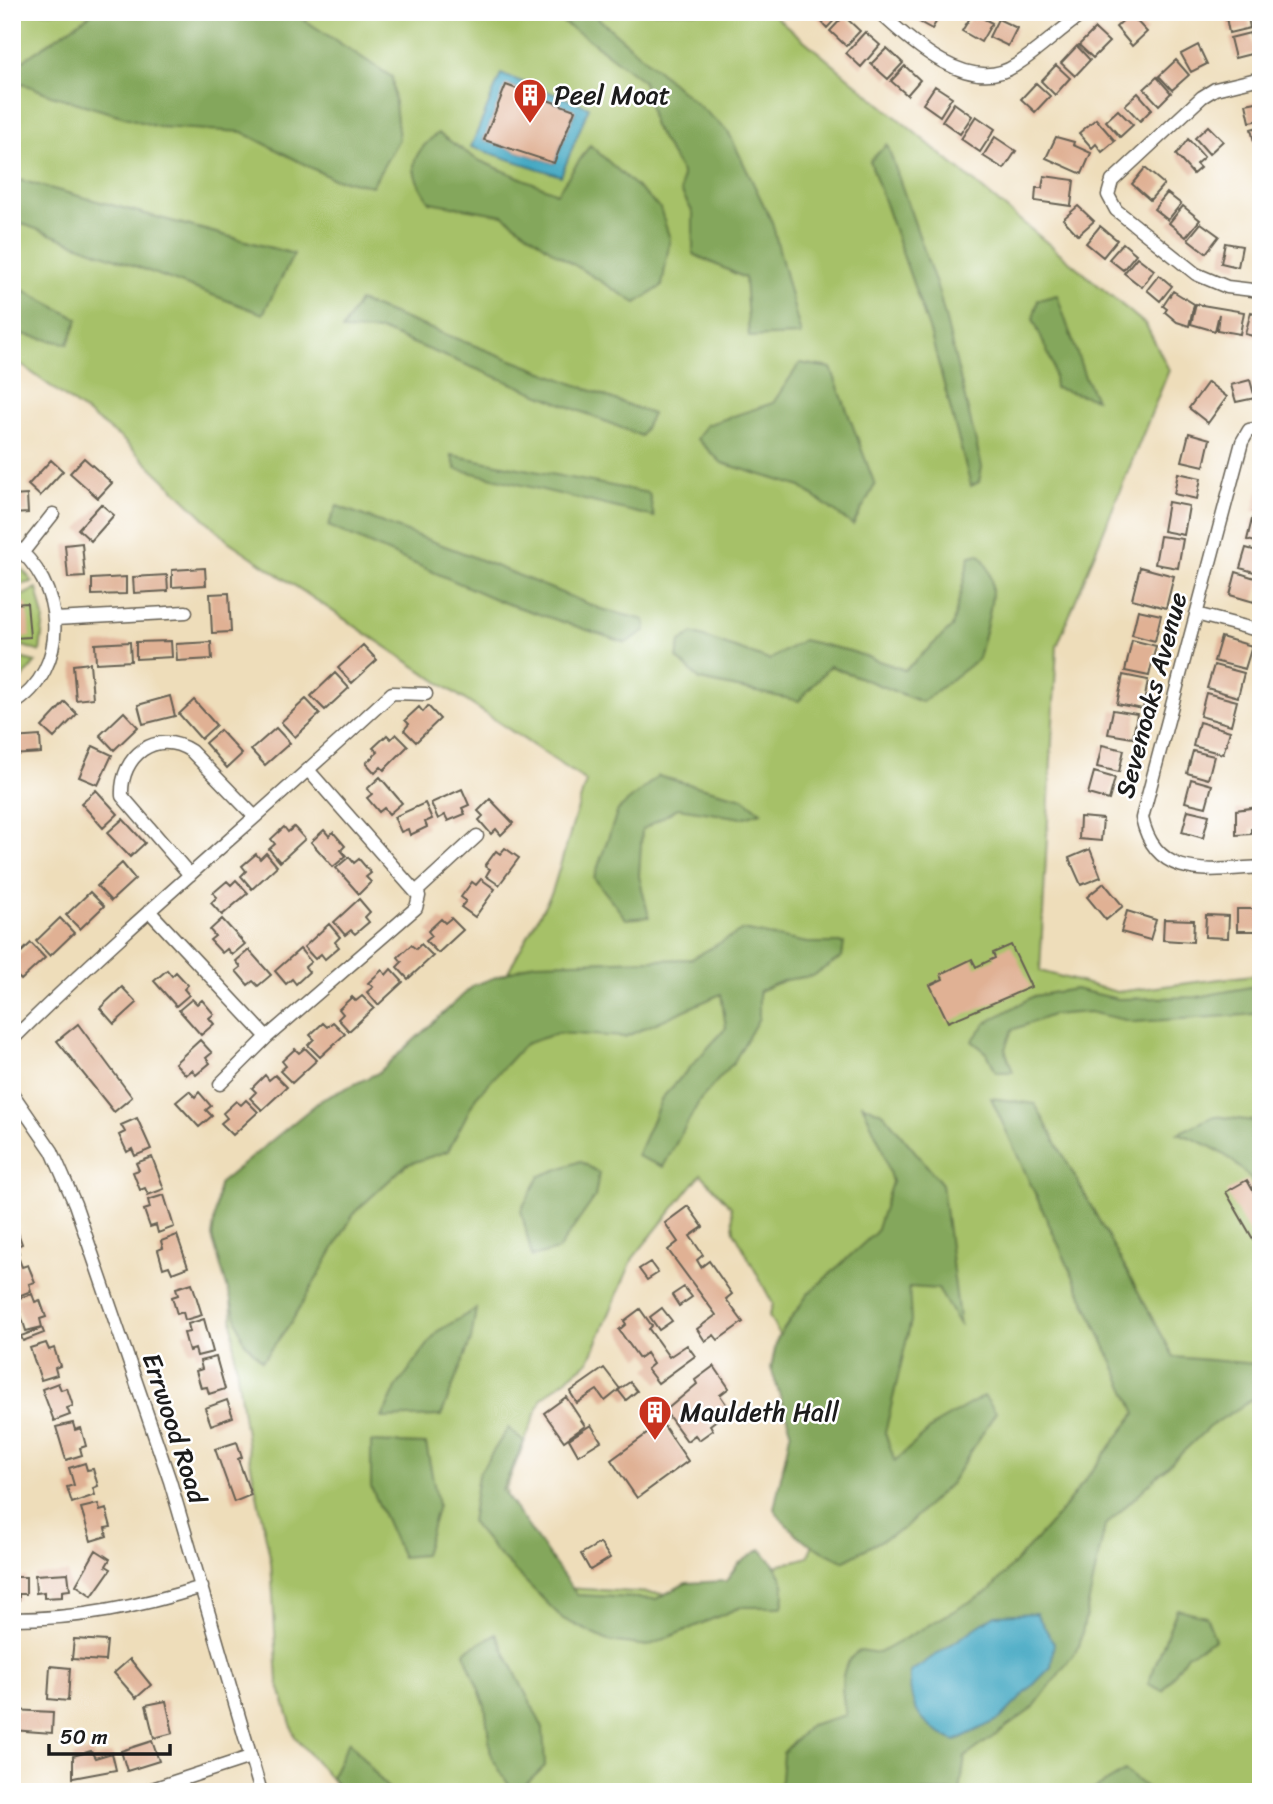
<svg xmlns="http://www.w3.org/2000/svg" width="1273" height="1804" font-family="Sriracha,sans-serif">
<rect width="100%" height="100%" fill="#fff"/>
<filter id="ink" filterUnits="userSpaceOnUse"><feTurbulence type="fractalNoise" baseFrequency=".0143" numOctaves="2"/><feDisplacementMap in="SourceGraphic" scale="14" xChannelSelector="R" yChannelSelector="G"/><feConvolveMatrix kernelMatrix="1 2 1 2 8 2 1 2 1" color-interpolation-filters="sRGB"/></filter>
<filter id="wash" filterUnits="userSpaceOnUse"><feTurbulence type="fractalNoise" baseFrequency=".00686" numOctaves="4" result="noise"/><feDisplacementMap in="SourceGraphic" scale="28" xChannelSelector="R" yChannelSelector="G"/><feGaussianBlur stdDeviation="1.57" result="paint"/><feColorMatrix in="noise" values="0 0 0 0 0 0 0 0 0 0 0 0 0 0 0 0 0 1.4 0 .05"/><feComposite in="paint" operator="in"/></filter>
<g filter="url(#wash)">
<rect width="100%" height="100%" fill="#eeddba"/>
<!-- green -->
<path fill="#a6c167" stroke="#616e42" stroke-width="2" fill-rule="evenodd" d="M 12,12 L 770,12 L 1146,325 L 1169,370 L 1057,646 L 1040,971 L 1117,992 L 1261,974 L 1261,1792 L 342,1792 L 295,1737 L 278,1682 L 271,1562 L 249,1456 L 235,1359 L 228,1255 L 474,1033 L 552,892 L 586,781 L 228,541 L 121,438 L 12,358 ZM 701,1174 L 731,1207 L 734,1231 L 773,1304 L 769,1316 L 794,1362 L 818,1528 L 808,1557 L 763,1570 L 704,1596 L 565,1588 L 509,1514 L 506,1488 L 542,1398 L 589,1361 L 633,1258 Z
M 12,557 L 13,558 L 33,582 L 12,586 Z
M 37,588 L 44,618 L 40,652 L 12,642 L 12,601 Z
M 12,656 L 36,662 L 12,691 Z"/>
<!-- forest -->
<path fill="#84a75c" stroke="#50623c" stroke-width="2" d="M 94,12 L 292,12 L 392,77 L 399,139 L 372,186 L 331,178 L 242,132 L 158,127 L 51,95 L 12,79 L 12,68 Z
M 546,12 L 591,12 L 728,131 L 772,222 L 801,335 L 749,337 L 745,278 L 693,254 L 693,213 L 681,191 L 682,173 L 654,126 L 643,81 L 587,38 Z
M 438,133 L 478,160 L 557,193 L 590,145 L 660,208 L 670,239 L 662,286 L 636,303 L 555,253 L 503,215 L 430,202 C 408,171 407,157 438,133 Z
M 887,144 L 939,293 L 982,467 L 979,482 L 971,486 L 930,332 L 870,161 Z
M 12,178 L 294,254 L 263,314 L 12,220 Z
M 12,284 L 78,319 L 68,344 L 12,332 Z
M 1057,295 L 1085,377 L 1096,399 L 1055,388 L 1053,365 L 1033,319 L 1038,300 Z
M 359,301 L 652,414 L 641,436 L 383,331 L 342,330 Z
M 800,363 L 831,368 L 875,485 L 853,525 L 801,487 L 722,463 L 697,439 L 706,425 L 773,403 Z
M 451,455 L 649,493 L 654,517 L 456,469 Z
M 337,506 L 461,552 L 601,609 L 645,620 L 646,630 L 626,643 L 502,602 L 328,526 Z
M 979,554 C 1005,582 985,626 978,659 L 922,702 L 830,666 L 799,701 L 700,680 L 677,658 L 680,642 L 693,633 L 769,660 L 803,640 L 850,651 L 905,670 L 952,627 L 970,556 Z
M 658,776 L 743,798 L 761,812 L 742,818 L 678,808 L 642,830 L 639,876 L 649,917 L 626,919 L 594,878 L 618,810 Z
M 743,930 L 807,943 L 844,943 L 842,957 L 812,976 L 785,980 L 759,991 L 759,1018 L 734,1062 L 700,1100 L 663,1167 L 637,1156 L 662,1098 L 726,1028 L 721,994 L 625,1037 L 558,1033 L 525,1044 L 476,1097 L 448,1151 L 406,1165 L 355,1212 L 291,1323 L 262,1361 L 243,1340 L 212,1237 L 219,1184 L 321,1100 L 378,1073 L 474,985 L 534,963 L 691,959 Z
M 1261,985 L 1261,1013 L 1245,1015 L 1134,1022 L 1089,1012 L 1052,1015 L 1012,1030 L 1005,1049 L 1013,1072 L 996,1072 L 987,1053 L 972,1041 L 986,1023 L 1034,996 L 1075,989 L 1118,999 L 1197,997 Z
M 991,1098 L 1035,1104 L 1174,1357 L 1257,1364 L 1261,1360 L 1261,1394 L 1209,1427 L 1105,1526 L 1079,1647 L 1033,1708 L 965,1757 L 960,1792 L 780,1792 L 783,1753 L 810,1725 L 846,1715 C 841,1692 837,1665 860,1650 L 879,1653 L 989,1591 L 1059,1514 L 1136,1413 Z
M 862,1104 L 884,1114 L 942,1184 L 960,1326 L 938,1289 L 909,1287 L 911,1321 L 885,1433 L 895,1461 L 937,1423 L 984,1396 L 996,1412 L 951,1483 L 903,1529 L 843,1561 C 814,1548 792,1536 774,1509 L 791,1430 L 771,1368 L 777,1339 L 808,1294 L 876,1232 L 892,1182 L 882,1148 Z
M 1214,1116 L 1261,1122 L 1261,1193 C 1238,1160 1216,1146 1178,1133 Z
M 580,1161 L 599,1173 L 595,1197 L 558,1250 L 532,1257 L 521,1210 L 540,1176 Z
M 476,1309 L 471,1340 L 441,1416 L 382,1418 L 397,1386 L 438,1331 Z
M 508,1428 L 524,1442 L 502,1490 L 577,1595 L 656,1599 L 686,1583 L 726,1581 L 738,1564 L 761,1549 C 778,1569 789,1580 782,1607 L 741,1607 L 648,1646 L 608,1641 L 563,1619 L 496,1552 L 471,1522 L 478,1475 Z
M 371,1442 L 426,1444 L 438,1505 L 424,1555 L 402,1557 L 371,1487 Z
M 1177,1609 L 1206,1616 L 1215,1639 L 1187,1655 L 1163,1691 L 1148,1684 Z
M 496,1634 L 543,1728 L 545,1766 L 518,1792 L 513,1792 L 491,1756 L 485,1706 L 464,1652 Z
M 349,1741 L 391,1792 L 342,1792 L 331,1777 Z
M 1125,1771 L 1152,1792 L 1092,1792 L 1093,1790 Z"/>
<!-- water -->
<path fill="#42a7c2" stroke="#2f626f" stroke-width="2" fill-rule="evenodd" d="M 501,74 L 589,107 L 561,176 L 471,147 ZM 507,85 L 575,111 L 554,163 L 484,140 Z
M 1036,1613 L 1054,1643 L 1051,1667 L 1000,1719 L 955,1741 C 921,1726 908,1709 910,1672 L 995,1615 Z"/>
<g id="blocks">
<!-- building -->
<path fill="#e0b194" d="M 813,12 L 842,12 L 827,28 Z
M 920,12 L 942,12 L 932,29 L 916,20 Z
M 1225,12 L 1247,12 L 1250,28 L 1229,33 Z
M 973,13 L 992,23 L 981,42 L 962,31 Z
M 1130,14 L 1147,32 L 1132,46 L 1116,27 Z
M 844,16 L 860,31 L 846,46 L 830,31 Z
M 998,19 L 1017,28 L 1008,46 L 989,37 Z
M 1095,29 L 1109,42 L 1093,58 L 1079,45 Z
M 865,32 L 880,45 L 861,67 L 846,53 Z
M 1250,33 L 1255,53 L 1235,58 L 1230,38 Z
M 1198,45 L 1207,64 L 1191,72 L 1181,54 Z
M 1077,46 L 1090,60 L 1075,76 L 1061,63 Z
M 887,48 L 903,63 L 888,79 L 871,64 Z
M 1176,60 L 1189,75 L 1172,90 L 1159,76 Z
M 1056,65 L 1070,78 L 1055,95 L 1041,81 Z
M 905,66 L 920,80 L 907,95 L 891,81 Z
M 1157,77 L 1171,93 L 1159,105 L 1144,89 Z
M 1036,83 L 1050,96 L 1035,112 L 1021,99 Z
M 506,85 L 575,110 L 554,163 L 484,140 Z
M 935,86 L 952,97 L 940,116 L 923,104 Z
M 1138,93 L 1152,109 L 1140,121 L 1125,105 Z
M 1261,101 L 1261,120 L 1250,122 L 1246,104 Z
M 954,103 L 972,116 L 960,134 L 942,121 Z
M 1118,110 L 1133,125 L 1120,137 L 1106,121 Z
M 976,116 L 995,129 L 980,152 L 961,139 Z
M 1096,119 L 1115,141 L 1102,152 L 1096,144 L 1092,148 L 1079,133 Z
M 1208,126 L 1223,141 L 1209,154 L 1195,138 Z
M 1261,126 L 1261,144 L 1255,146 L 1251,129 Z
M 995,137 L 1016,151 L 1004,169 L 983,156 Z
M 1056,137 L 1074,142 L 1073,145 L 1091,153 L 1082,174 L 1046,158 Z
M 1188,139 L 1204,157 L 1196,164 L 1200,168 L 1193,174 L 1176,155 Z
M 1145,168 L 1164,184 L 1150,200 L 1132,184 Z
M 1044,176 L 1074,180 L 1071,206 L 1035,201 L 1036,188 L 1042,188 Z
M 1167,193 L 1181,204 L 1168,220 L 1154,209 Z
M 1078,206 L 1094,221 L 1078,235 L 1063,219 Z
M 1183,206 L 1200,220 L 1186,237 L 1169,223 Z
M 1201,223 L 1219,236 L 1206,253 L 1188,239 Z
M 1100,226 L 1117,240 L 1103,257 L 1086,243 Z
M 1123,243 L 1136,254 L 1123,270 L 1109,259 Z
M 1225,243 L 1242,246 L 1238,267 L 1221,263 Z
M 1137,257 L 1154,270 L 1142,287 L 1124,273 Z
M 1159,275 L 1172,286 L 1160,301 L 1147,290 Z
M 1173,291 L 1194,304 L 1189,326 L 1177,322 L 1165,312 L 1167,309 L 1163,306 Z
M 1196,304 L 1244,312 L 1240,334 L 1217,330 L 1219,314 L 1215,331 L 1191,324 Z
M 1251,312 L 1261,315 L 1261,338 L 1245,334 Z
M 1250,380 L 1255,398 L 1236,402 L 1231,385 Z
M 1208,382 L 1227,397 L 1208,423 L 1189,408 Z
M 1189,433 L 1210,439 L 1204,466 L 1182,461 Z
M 84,458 L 112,483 L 98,498 L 70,473 Z
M 51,460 L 63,471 L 40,496 L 28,485 Z
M 1178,473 L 1201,478 L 1197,499 L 1174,494 Z
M 1260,485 L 1261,485 L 1261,513 L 1253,511 Z
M 27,495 L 28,513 L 12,514 L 12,496 Z
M 1168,502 L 1189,506 L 1184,535 L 1163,531 Z
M 101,504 L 114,515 L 91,541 L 78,529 Z
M 1252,519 L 1261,521 L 1261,543 L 1247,540 Z
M 1160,536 L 1183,539 L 1178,568 L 1155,564 Z
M 82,543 L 85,577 L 68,578 L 65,545 Z
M 1246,548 L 1261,552 L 1261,574 L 1240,568 Z
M 1140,567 L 1174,576 L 1166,608 L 1132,599 Z
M 205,568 L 206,585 L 172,587 L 172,570 Z
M 1236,572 L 1261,580 L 1254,602 L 1230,595 Z
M 167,575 L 168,591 L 134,593 L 133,577 Z
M 126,577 L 126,594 L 92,595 L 92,579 Z
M 229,593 L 231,632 L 212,633 L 210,594 Z
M 27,603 L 30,637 L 14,638 L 12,604 Z
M 1138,610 L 1161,615 L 1155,641 L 1132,635 Z
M 1221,637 L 1252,646 L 1245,669 L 1214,661 Z
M 1132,640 L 1156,646 L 1149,676 L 1125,671 Z
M 171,641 L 172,657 L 136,659 L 136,642 Z
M 130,642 L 131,661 L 96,663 L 95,644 Z
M 211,642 L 212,659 L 177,661 L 176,644 Z
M 363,645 L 377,660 L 352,683 L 338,668 Z
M 90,663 L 93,698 L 76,700 L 73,665 Z
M 1214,665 L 1244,673 L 1238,697 L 1207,688 Z
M 335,673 L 349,688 L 325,710 L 311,696 Z
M 1123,675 L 1148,680 L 1143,709 L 1117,704 Z
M 1206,693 L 1237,701 L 1231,725 L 1200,716 Z
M 170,696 L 175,716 L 143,724 L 138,705 Z
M 306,699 L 320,714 L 295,737 L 281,722 Z
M 194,700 L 216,725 L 201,739 L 179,714 Z
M 65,702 L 77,714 L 54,738 L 42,727 Z
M 428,706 L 440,719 L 416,742 L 404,730 L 409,724 L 405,720 L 419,707 L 423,712 Z
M 1113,710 L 1137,714 L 1133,738 L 1108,734 Z
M 124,712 L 138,727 L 114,750 L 100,735 Z
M 1199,722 L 1230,731 L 1223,754 L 1193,746 Z
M 276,728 L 290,743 L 265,765 L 251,750 Z
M 220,730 L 242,754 L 227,768 L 205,743 Z
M 396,734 L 408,746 L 384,770 L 381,767 L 375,773 L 366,763 L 378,752 L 373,748 L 387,735 L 391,739 Z
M 40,736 L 41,753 L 12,755 L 12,738 Z
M 1102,745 L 1124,750 L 1119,772 L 1097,767 Z
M 93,746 L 112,755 L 98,785 L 79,777 Z
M 1193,751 L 1214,756 L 1208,779 L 1187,773 Z
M 1094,772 L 1115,778 L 1109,800 L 1088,794 Z
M 380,777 L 402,803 L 389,814 L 384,808 L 379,812 L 367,798 L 372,794 L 367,789 Z
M 1191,779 L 1212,785 L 1206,807 L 1185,802 Z
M 462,789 L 469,805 L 462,808 L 465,814 L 448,821 L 445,815 L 438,819 L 431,803 Z
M 96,790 L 118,814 L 103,828 L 81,803 Z
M 490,799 L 513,823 L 501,835 L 496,829 L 491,834 L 479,820 L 483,816 L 478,811 Z
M 425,803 L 432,819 L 425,822 L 427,827 L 410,835 L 408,829 L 401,832 L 394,817 Z
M 1259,807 L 1260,829 L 1251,829 L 1251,834 L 1236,835 L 1236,810 Z
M 1188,810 L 1209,815 L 1203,838 L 1182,832 Z
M 1080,817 L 1103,819 L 1101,841 L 1079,839 Z
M 123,819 L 145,843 L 130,857 L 107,833 Z
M 284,827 L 288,832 L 294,827 L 305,839 L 280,862 L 269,849 L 275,844 L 271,839 Z
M 324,830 L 329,836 L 333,832 L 345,846 L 341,850 L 346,856 L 333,867 L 311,842 Z
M 505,848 L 519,858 L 499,885 L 486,876 L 490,869 L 485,866 L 496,851 L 500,854 Z
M 1090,849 L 1101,877 L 1081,885 L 1069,858 Z
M 266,853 L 277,866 L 252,889 L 241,876 L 246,871 L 242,866 L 256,854 L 260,859 Z
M 349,857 L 354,863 L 359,859 L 371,873 L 366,877 L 371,882 L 359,894 L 336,868 Z
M 122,863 L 135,879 L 111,901 L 97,886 Z
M 481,879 L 495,889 L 475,917 L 461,907 L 466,901 L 461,897 L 472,882 L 476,885 Z
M 236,880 L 248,893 L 222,915 L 211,903 L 217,897 L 213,893 L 227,881 L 231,885 Z
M 1104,883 L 1123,906 L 1106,920 L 1087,897 Z
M 90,892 L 104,906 L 80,929 L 66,915 Z
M 359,899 L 370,912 L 365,917 L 369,922 L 355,934 L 351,930 L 345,935 L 334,922 Z
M 1237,909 L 1261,909 L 1261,931 L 1237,931 Z
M 1127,911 L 1156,920 L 1150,940 L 1121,932 Z
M 1206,915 L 1229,916 L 1228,938 L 1205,937 Z
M 60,918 L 74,933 L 50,956 L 36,941 Z
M 451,918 L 463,930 L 438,953 L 426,941 L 432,936 L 428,931 L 441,919 L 445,923 Z
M 222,919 L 245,944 L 232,955 L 227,949 L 222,953 L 210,940 L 215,936 L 210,930 Z
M 1164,919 L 1194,920 L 1193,942 L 1163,940 Z
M 329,924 L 340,937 L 335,942 L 339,947 L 325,959 L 321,954 L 315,959 L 304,947 Z
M 31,943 L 45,958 L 21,980 L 12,971 L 12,961 Z
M 421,944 L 433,956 L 408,979 L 397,967 L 402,962 L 398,957 L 411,945 L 416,949 Z
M 1011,945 L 1031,987 L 948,1022 L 930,985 L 943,979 L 941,974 L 972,959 L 976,967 L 995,958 L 993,953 Z
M 300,949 L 311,962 L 305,967 L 309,972 L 296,984 L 292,979 L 286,984 L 275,971 Z
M 249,950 L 271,975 L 258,986 L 253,981 L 248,985 L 236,971 L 241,967 L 236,961 Z
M 391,969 L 403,982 L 378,1005 L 367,992 L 373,987 L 368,983 L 382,970 L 386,975 Z
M 167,970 L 172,976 L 176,972 L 188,985 L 184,989 L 189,995 L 176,1006 L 154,981 Z
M 122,987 L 137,1003 L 114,1024 L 100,1008 Z
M 362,996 L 374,1008 L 349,1031 L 338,1019 L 343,1014 L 339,1009 L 352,997 L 356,1001 Z
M 192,999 L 197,1004 L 202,1000 L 214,1014 L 209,1018 L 214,1024 L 201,1035 L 179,1010 Z
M 333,1022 L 345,1034 L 320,1057 L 308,1045 L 314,1039 L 310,1035 L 323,1023 L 327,1027 Z
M 78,1024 L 132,1097 L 114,1112 L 57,1041 Z
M 200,1040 L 212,1053 L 206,1058 L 210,1063 L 196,1075 L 192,1070 L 186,1075 L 175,1063 Z
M 305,1048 L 317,1060 L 292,1083 L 280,1071 L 286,1066 L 282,1061 L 295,1049 L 299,1053 Z
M 265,1075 L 269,1080 L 275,1075 L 287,1087 L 262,1110 L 250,1098 L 256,1092 L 252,1088 Z
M 189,1091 L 195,1097 L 199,1092 L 211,1106 L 206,1110 L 212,1116 L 199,1127 L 176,1102 Z
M 246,1100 L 258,1112 L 233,1135 L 221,1123 L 227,1118 L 223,1113 L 236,1101 L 241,1105 Z
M 137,1118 L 151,1149 L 135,1156 L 132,1149 L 127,1152 L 119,1135 L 125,1132 L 121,1125 Z
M 152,1157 L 164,1189 L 148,1195 L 145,1188 L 140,1190 L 133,1172 L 139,1170 L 136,1163 Z
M 1247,1180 L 1261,1205 L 1261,1253 L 1226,1192 Z
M 164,1195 L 174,1227 L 158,1233 L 156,1225 L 150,1227 L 144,1210 L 150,1208 L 148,1200 Z
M 688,1206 L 703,1227 L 690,1236 L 703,1255 L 697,1260 L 701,1267 L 709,1261 L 732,1294 L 726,1299 L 743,1322 L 718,1340 L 714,1335 L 705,1341 L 697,1329 L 716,1315 L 668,1250 L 678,1242 L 665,1223 Z
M 16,1227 L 22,1244 L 17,1246 L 19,1253 L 12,1256 L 12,1228 Z
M 177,1235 L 188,1267 L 172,1273 L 169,1266 L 163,1268 L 158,1250 L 163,1248 L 161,1241 Z
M 19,1259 L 22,1267 L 28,1265 L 35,1282 L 29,1284 L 31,1291 L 16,1297 L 12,1288 L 12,1262 Z
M 650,1262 L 658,1273 L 647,1280 L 639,1269 Z
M 192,1283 L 202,1315 L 185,1320 L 183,1312 L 177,1314 L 172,1297 L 178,1295 L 176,1288 Z
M 684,1287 L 692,1297 L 679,1306 L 672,1295 Z
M 32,1294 L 35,1302 L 40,1300 L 46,1317 L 40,1319 L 42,1327 L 26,1331 L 16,1299 Z
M 662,1308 L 672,1321 L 659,1330 L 650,1317 Z
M 640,1309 L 652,1326 L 649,1329 L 669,1357 L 687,1345 L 695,1356 L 658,1383 L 647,1369 L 653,1364 L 646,1353 L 639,1358 L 619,1330 L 626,1324 L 624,1321 Z
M 204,1319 L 213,1352 L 197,1356 L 195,1349 L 189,1351 L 184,1333 L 190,1332 L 188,1324 Z
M 42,1328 L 44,1333 L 23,1341 L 21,1336 Z
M 46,1343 L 49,1350 L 54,1348 L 60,1366 L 55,1368 L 57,1375 L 41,1380 L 30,1348 Z
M 216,1357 L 225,1389 L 209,1394 L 207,1387 L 201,1388 L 196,1371 L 202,1369 L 200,1361 Z
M 714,1366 L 729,1388 L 720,1395 L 730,1410 L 710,1425 L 713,1430 L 699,1440 L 695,1435 L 687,1441 L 665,1411 L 697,1384 L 695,1380 Z
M 604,1368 L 620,1389 L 605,1401 L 597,1390 L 577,1403 L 570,1392 Z
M 630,1382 L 637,1391 L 626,1400 L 618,1390 Z
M 58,1383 L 61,1390 L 67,1388 L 73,1406 L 67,1408 L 70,1415 L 54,1421 L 42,1389 Z
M 566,1397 L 585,1426 L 564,1441 L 544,1413 Z
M 227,1400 L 233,1417 L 211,1425 L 205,1408 Z
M 73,1423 L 75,1430 L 81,1428 L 86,1446 L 80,1448 L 82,1455 L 66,1460 L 56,1427 Z
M 662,1423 L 688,1461 L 637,1498 L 611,1460 Z
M 591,1425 L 601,1441 L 578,1455 L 569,1439 Z
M 237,1442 L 242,1457 L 238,1459 L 251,1495 L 234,1502 L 215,1449 Z
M 85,1463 L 87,1470 L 93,1469 L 98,1486 L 93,1488 L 95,1495 L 72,1503 L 67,1487 L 74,1485 L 69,1468 Z
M 98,1504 L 100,1511 L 106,1509 L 111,1527 L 105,1528 L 107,1536 L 91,1541 L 81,1508 Z
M 600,1543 L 610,1558 L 590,1570 L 581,1554 Z
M 96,1550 L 110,1559 L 106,1566 L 111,1569 L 92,1596 L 76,1585 Z
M 68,1573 L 70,1590 L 62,1591 L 62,1597 L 44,1598 L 44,1592 L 36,1593 L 35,1575 Z
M 12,1577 L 26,1577 L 26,1594 L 19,1594 L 19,1600 L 12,1600 Z
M 74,1639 L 107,1641 L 105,1661 L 72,1659 Z
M 130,1659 L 151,1685 L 136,1698 L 114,1673 Z
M 50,1666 L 70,1668 L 68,1701 L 48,1699 Z
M 166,1701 L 173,1733 L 154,1738 L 146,1705 Z
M 12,1710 L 53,1712 L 52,1733 L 12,1730 Z
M 152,1741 L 159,1761 L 127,1771 L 121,1751 Z
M 91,1751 L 95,1758 L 112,1753 L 116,1770 L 73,1778 L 73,1756 Z"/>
</g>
</g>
<g filter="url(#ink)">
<use href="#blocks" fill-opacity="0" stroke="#666053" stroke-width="2"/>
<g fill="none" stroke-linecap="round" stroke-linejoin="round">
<defs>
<path id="minor" d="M 879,12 C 911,42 970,96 1016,65 C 1041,49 1061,28 1086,12
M 1261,78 L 1215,89 L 1202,97 L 1112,181 L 1108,195 L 1116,210 L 1196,274 L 1227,287 L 1261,291
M 1261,428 L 1249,430 L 1242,442 L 1142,818 C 1156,881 1209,870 1261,867
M 12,544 C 65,582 72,669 12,705
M 23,552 L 53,514
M 1196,614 L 1261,631
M 55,619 L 186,612
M 190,875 L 122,796 C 120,756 156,728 191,751 L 255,817
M 416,892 L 477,836
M 149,911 L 267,1037
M 12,1040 C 134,919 267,810 392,693 L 426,694
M 220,1084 L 267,1037 L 416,908 L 419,896 L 309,771
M 12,1093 L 52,1151 L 75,1204 L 170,1481 L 261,1792
M 12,1619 C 79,1619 138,1607 202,1587
M 143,1792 L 250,1757"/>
</defs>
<!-- minor casing -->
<use href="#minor" stroke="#666053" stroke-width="15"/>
<!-- minor -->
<use href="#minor" stroke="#fff" stroke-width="12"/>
</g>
</g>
<!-- icons -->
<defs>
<symbol id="building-pin" viewBox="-11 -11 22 30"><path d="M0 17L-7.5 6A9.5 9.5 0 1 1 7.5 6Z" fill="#c8321e" stroke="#fff"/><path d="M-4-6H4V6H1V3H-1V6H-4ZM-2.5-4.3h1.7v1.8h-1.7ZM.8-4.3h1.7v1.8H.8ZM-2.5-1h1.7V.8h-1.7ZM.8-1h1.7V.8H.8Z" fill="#fff"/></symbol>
</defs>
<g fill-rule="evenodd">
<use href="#building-pin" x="511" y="76" width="38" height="52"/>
<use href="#building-pin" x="636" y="1393" width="38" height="52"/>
</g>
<g text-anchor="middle" stroke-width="5" stroke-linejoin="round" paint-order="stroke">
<!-- poi labels -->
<g font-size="26" fill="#1c1c1c" stroke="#fff" text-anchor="start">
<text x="554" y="104">Peel Moat</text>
<text x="680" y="1421">Mauldeth Hall</text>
</g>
<!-- street labels -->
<g font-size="26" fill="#1c1c1c" stroke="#fff">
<text transform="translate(1151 695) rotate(-75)" y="9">Sevenoaks Avenue</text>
<text transform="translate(175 1428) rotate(72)" y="9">Errwood Road</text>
</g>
</g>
<!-- margin -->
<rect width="1273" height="1804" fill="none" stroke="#fff" stroke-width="42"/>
<!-- scale -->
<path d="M49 1744v10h121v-10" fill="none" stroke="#1c1c1c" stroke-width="3.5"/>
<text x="60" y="1744" font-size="21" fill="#1c1c1c" stroke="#ffffff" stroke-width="5" paint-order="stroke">50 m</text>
</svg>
